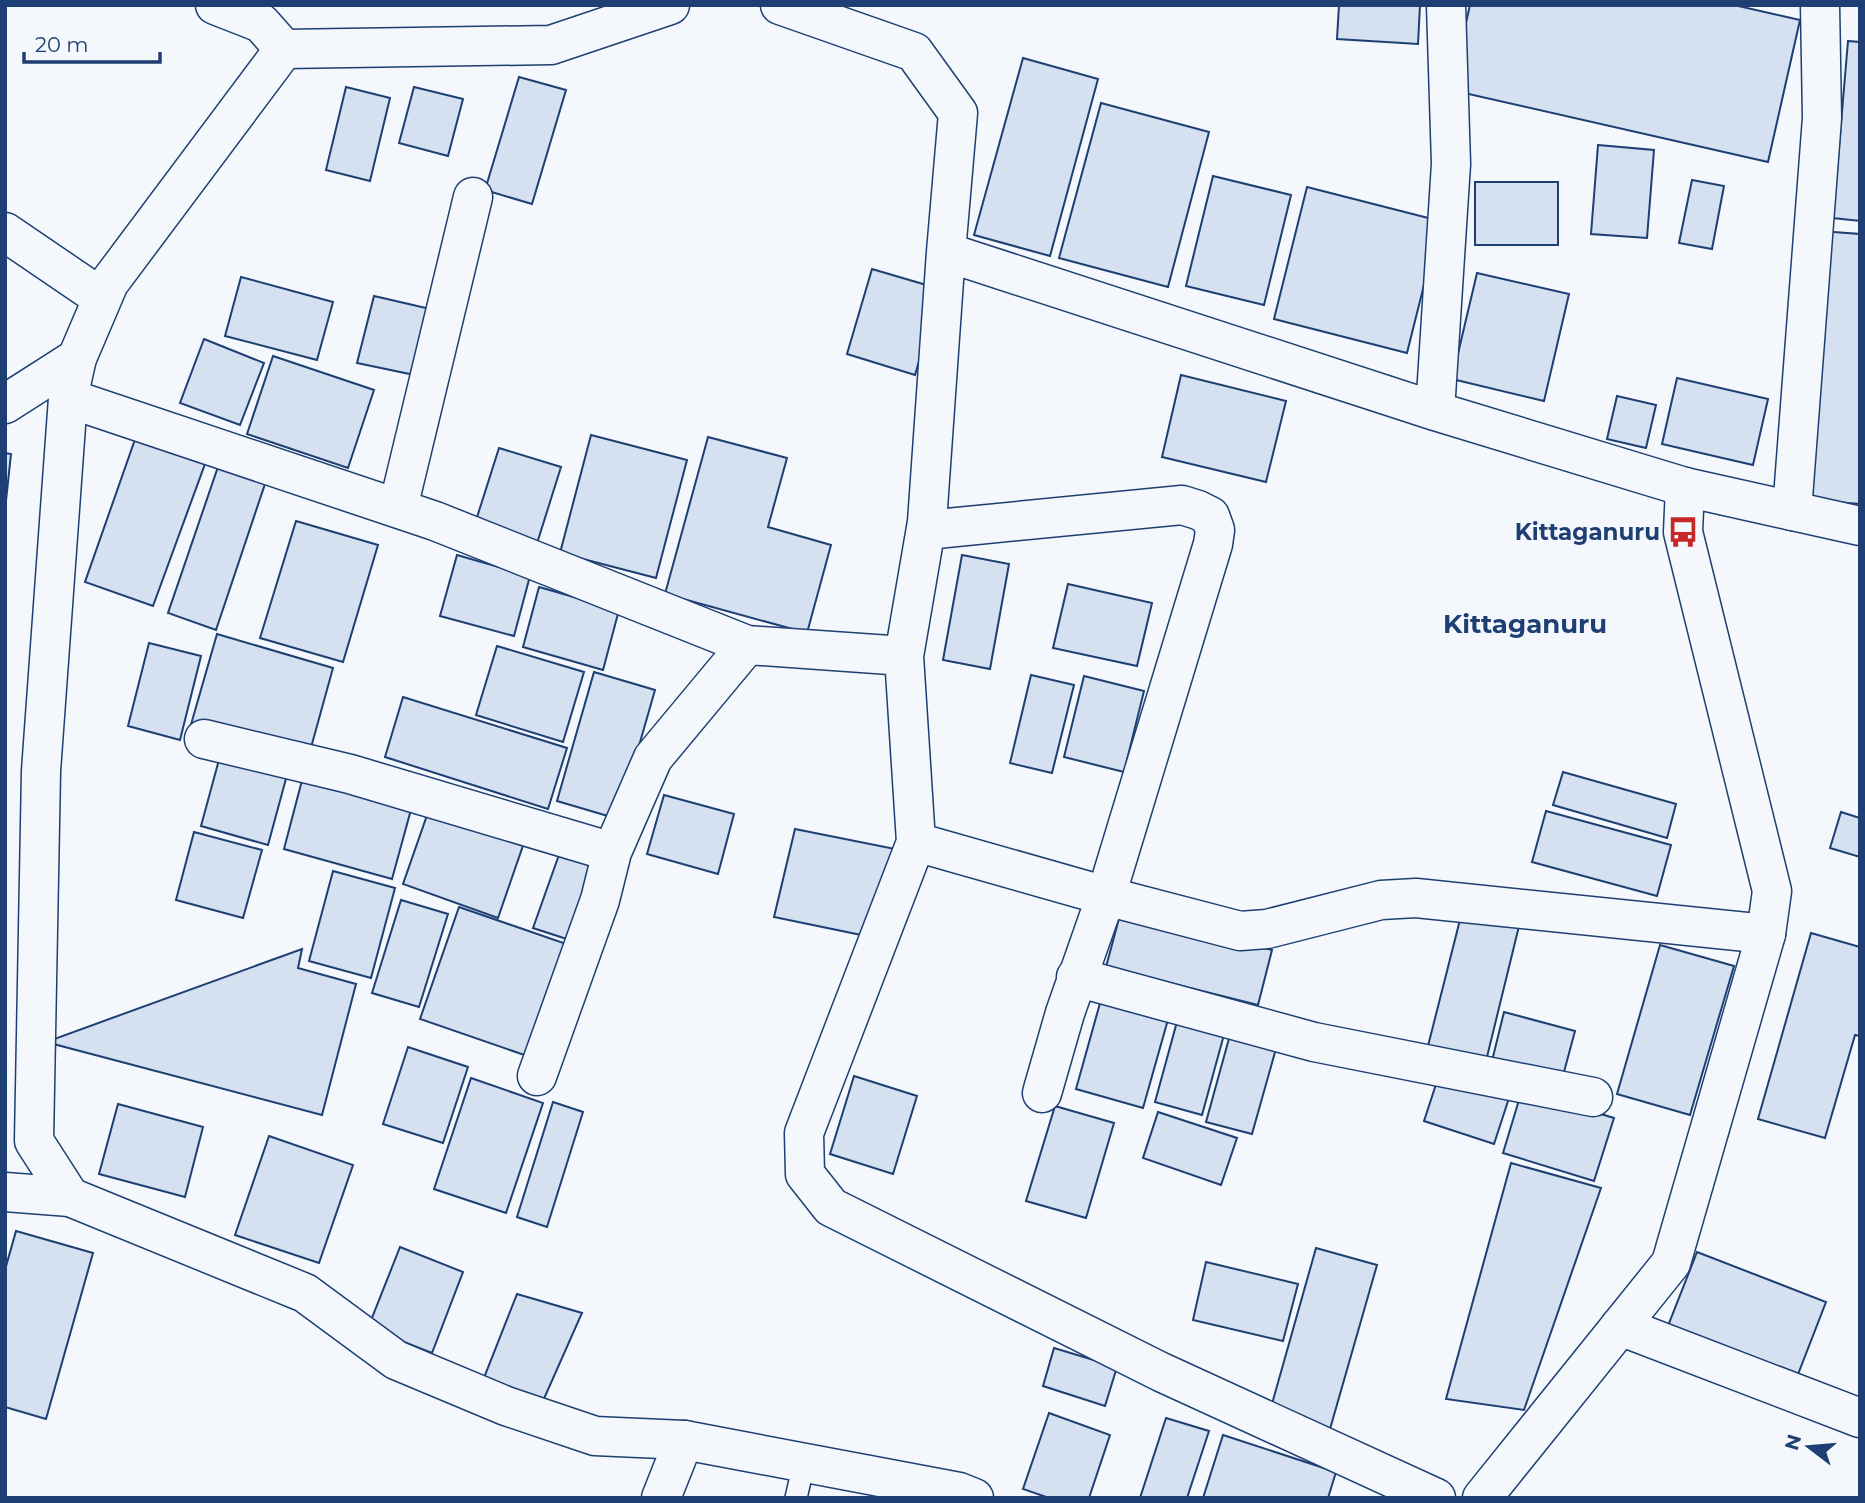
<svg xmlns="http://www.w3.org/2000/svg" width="1865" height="1503" font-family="Montserrat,sans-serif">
<rect width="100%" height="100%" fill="#f4f7fb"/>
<!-- building -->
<path fill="#d5e0f0" stroke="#1d3f73" stroke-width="2" d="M 1339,5 L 1420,5 L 1418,44 L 1337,39 Z
M 1470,5 L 1734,5 L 1800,20 L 1768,162 L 1451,90 Z
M 1848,41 L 1860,42 L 1860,221 L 1833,218 Z
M 1023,58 L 1098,79 L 1050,256 L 974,235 Z
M 519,77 L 566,90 L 532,204 L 485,190 Z
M 346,87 L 390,98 L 370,181 L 326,170 Z
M 414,87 L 463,99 L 448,156 L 399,143 Z
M 1101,103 L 1209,132 L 1168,287 L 1059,258 Z
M 1598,145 L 1654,150 L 1647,238 L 1591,234 Z
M 1213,176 L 1291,195 L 1264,305 L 1186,286 Z
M 1692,180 L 1724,186 L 1712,249 L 1679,243 Z
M 1475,182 L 1558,182 L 1558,245 L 1475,245 Z
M 1307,187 L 1440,221 L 1407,353 L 1274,319 Z
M 1820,231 L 1860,234 L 1860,504 L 1799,499 Z
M 872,269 L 940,289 L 915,375 L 847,354 Z
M 1477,273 L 1569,294 L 1544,401 L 1452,379 Z
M 241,277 L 333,302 L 317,360 L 225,336 Z
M 374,296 L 439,311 L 424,377 L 357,363 Z
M 204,339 L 264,363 L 240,425 L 180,403 Z
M 273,356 L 374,390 L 348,468 L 247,434 Z
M 1181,375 L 1286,401 L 1266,482 L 1162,457 Z
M 1677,378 L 1768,399 L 1753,465 L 1662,444 Z
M 1617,396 L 1656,405 L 1646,448 L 1607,439 Z
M 139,428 L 209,453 L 153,606 L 85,582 Z
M 591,435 L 687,460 L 656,578 L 560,553 Z
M 708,437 L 787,458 L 768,527 L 831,545 L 807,633 L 665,594 Z
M 499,448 L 561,467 L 534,553 L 472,533 Z
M 5,453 L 11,454 L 5,510 Z
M 221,458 L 268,475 L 216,630 L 168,613 Z
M 296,521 L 378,545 L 343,662 L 260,638 Z
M 457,555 L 530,576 L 514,636 L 440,616 Z
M 962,555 L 1009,564 L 990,669 L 943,660 Z
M 1068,584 L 1152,603 L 1137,666 L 1053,648 Z
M 539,587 L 619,610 L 603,670 L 523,647 Z
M 217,634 L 333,668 L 307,762 L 190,728 Z
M 149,643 L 201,656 L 180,740 L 128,726 Z
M 497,646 L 584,672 L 563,742 L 476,715 Z
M 594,672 L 655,690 L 618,819 L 557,801 Z
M 1031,675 L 1074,685 L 1052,773 L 1010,763 Z
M 1084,676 L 1144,691 L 1124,772 L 1064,757 Z
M 403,697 L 567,748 L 548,809 L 385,757 Z
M 220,756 L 287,775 L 268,845 L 201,826 Z
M 306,765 L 415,795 L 392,879 L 284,849 Z
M 1563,772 L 1676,804 L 1667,838 L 1553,805 Z
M 664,795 L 734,814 L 718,874 L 647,854 Z
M 432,801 L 527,834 L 498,918 L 403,884 Z
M 1546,811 L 1671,845 L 1657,896 L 1532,862 Z
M 1841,812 L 1860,818 L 1860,857 L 1830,848 Z
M 795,829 L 895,849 L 871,937 L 774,917 Z
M 194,832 L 262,850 L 243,918 L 176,900 Z
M 560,852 L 606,868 L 579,943 L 533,928 Z
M 333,871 L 395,888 L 371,978 L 309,961 Z
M 401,900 L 448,914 L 419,1007 L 372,993 Z
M 459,907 L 578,948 L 539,1060 L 420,1019 Z
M 1463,908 L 1520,922 L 1486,1061 L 1428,1046 Z
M 1121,911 L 1272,950 L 1258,1005 L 1106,967 Z
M 1811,933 L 1860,947 L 1860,1036 L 1855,1035 L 1825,1138 L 1758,1119 Z
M 1660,945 L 1734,966 L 1690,1115 L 1617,1094 Z
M 302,949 L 298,968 L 356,984 L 322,1115 L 46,1042 Z
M 1102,996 L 1169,1016 L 1143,1108 L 1076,1089 Z
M 1504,1012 L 1575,1031 L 1561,1083 L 1491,1065 Z
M 1178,1018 L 1225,1031 L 1202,1115 L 1155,1102 Z
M 1233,1024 L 1279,1038 L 1252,1134 L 1206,1122 Z
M 408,1047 L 468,1067 L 443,1143 L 383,1124 Z
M 1440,1072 L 1510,1095 L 1494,1144 L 1424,1121 Z
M 854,1076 L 917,1096 L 893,1174 L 830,1154 Z
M 471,1078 L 543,1103 L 506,1213 L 434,1189 Z
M 1522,1090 L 1614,1118 L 1594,1181 L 1503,1153 Z
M 553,1102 L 583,1112 L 547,1227 L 517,1217 Z
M 118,1104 L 203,1127 L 185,1197 L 99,1174 Z
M 1055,1106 L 1114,1123 L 1086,1218 L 1026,1201 Z
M 1158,1112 L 1237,1138 L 1221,1185 L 1143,1158 Z
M 269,1136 L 353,1165 L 319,1263 L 235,1235 Z
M 1511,1163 L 1601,1188 L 1524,1410 L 1446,1399 Z
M 16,1231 L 93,1253 L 46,1419 L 5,1407 L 5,1270 Z
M 400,1247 L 463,1272 L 432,1353 L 368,1328 Z
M 1316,1248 L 1377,1265 L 1328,1436 L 1268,1418 Z
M 1697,1252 L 1826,1302 L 1795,1382 L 1666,1331 Z
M 1206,1262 L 1298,1284 L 1283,1341 L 1193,1320 Z
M 517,1294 L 582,1313 L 539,1410 L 480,1388 Z
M 1054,1348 L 1117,1367 L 1105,1406 L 1043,1386 Z
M 1049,1413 L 1110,1435 L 1089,1498 L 1049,1498 L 1023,1489 Z
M 1166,1418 L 1209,1431 L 1187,1498 L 1140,1498 Z
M 1223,1435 L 1336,1472 L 1328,1498 L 1203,1498 Z"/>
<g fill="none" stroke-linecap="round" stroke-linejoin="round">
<defs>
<path id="service" d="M 796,1498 L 804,1463"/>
<path id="minor" d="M 780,5 L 914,52 L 958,113 L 946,252 L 1435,411 L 1685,487
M 284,49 L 551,45 L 670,5
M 5,232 L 102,298
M 946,252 L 927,522 L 904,656 L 916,842 L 804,1133 L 805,1174 L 831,1207 L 1161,1372 L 1436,1498
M 68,398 L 435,521 L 747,645 L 904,656
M 5,404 L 77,358
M 1435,411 L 1451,164 L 1446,5
M 398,508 L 473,197
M 1792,511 L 1822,118 L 1820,5
M 926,530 L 1182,505 L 1198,510 L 1210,516 L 1215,530 L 1213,544 L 1106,896 L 1065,1013 L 1042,1093
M 204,739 L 350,774 L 612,852
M 916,842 L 1106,896 L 1240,931 L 1267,929 L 1381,900 L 1416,898 L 1766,934
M 1076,977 L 1314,1042 L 1593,1097
M 537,1076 L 600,900 L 612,852 L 653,758 L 747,645
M 5,1192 L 70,1197
M 1620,1326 L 1860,1418
M 661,1498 L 684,1440"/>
<path id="tertiary" d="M 215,5 L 261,23 L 284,49 L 109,283 L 77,358 L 68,398 L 41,771 L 34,1141 L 70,1197 L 305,1293 L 396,1360 L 506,1406 L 595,1436 L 684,1440 L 959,1492 L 974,1498
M 1482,1498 L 1671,1263 L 1766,934 L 1772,891 L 1683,532 L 1685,487"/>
<path id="secondary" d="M 1685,487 L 1860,526"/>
</defs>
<!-- service casing -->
<use href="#service" stroke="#1d3f73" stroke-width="24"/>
<!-- minor casing -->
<use href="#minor" stroke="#1d3f73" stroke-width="41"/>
<!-- tertiary casing -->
<use href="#tertiary" stroke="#1d3f73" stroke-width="41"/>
<!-- secondary casing -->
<use href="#secondary" stroke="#1d3f73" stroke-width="41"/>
<!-- service -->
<use href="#service" stroke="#f4f7fb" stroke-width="21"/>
<!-- minor -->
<use href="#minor" stroke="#f4f7fb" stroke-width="38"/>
<!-- tertiary -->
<use href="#tertiary" stroke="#f4f7fb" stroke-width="38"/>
<!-- secondary -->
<use href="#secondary" stroke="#f4f7fb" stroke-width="38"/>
</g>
<!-- icons -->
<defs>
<symbol id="bus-bare" viewBox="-9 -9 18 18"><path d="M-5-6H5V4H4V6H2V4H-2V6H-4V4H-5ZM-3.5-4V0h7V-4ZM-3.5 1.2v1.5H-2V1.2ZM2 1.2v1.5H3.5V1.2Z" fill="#c62828" stroke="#f4f7fb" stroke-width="2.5" paint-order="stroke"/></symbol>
</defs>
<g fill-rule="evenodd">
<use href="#bus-bare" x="1661" y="510" width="44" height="44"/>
</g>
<g text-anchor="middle" stroke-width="5" stroke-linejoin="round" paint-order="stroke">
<!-- poi labels -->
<g font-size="23" font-weight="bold" fill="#1d3f73" stroke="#f4f7fb" text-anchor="end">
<text x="1660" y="540">Kittaganuru</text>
</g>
<!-- quarter labels -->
<g font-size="26" font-weight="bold" fill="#1d3f73" stroke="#f4f7fb">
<text x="1525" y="633">Kittaganuru</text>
</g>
</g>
<!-- border -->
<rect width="1865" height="1503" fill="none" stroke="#1d3f73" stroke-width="14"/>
<!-- north arrow -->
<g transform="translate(1809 1447) rotate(286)" stroke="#f4f7fb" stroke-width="5" paint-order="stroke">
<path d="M0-5L12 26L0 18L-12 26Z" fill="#1d3f73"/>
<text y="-10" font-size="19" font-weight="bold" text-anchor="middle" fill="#1d3f73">N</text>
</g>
<!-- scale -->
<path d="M24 52v10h136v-10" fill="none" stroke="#1d3f73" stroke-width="3.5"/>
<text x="35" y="52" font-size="21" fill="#1d3f73" stroke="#f4f7fb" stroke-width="5" paint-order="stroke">20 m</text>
</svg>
